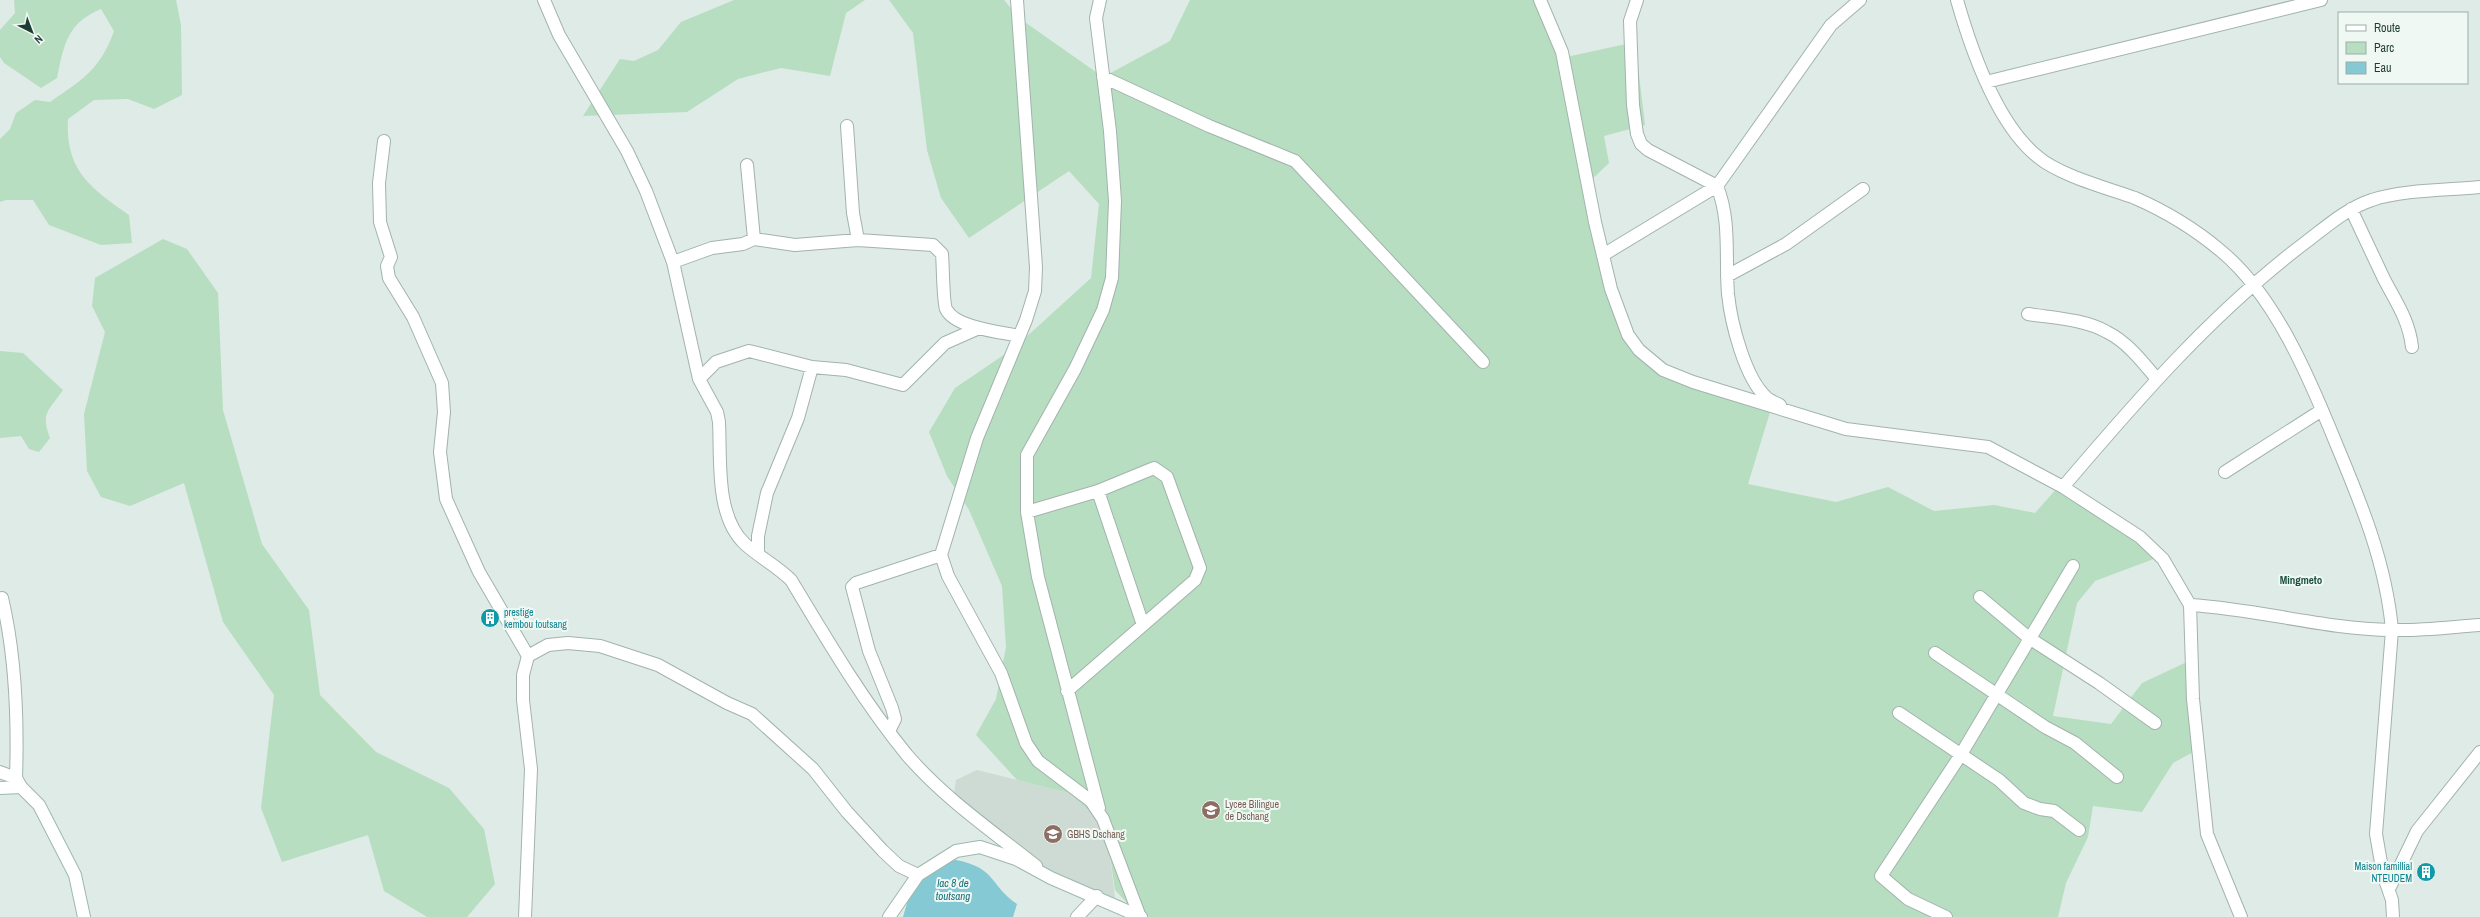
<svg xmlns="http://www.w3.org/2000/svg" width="2480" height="917" font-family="'Archivo Narrow',sans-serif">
<rect width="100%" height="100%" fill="#dfebe6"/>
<!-- built -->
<path fill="#cddbd4" d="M 977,770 L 1069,793 L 1098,819 L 1109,849 L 1115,898 L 1051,874 L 954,793 L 956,780 Z"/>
<!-- green -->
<path fill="#b7dec0" d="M 14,0 L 176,0 L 181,25 L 182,95 L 154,109 L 128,99 L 94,100 L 68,119 C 65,170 90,188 129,215 L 132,243 L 101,245 L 49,225 L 33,200 L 6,200 L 0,202 L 0,139 L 10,129 L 16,113 L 35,100 L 50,102 C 83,79 100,70 114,31 L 101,9 C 67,23 64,45 57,78 L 41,88 L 4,63 L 0,57 L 0,30 L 15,13 Z
M 734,0 L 865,0 L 846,13 L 830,76 L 781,68 L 738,79 L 687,112 L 583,116 L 620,59 L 634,61 L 658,50 L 681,22 Z
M 889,0 L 1004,0 L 1019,18 L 1103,77 L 1170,41 L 1190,0 L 1539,0 L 1562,58 L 1635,42 L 1645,125 L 1604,136 L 1609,163 L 1586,185 L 1631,338 L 1661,368 L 1771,409 L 1748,484 L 1836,502 L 1888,487 L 1934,511 L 1994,505 L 2035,513 L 2059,486 L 2159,557 L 2095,581 L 2077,603 L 2053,716 L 2111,724 L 2142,683 L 2189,661 L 2195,751 L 2173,763 L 2142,812 L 2093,806 L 2088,837 L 2066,883 L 2058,917 L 1140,917 L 1115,890 L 1109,849 L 1098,819 L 1069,793 L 1017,780 L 976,735 L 996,699 L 1006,647 L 1002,586 L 969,510 L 947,476 L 929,432 L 955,388 L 1014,348 L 1091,278 L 1099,204 L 1069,171 L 969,238 L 941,198 L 927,150 L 913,33 Z
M 163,239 L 187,249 L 218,293 L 223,410 L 262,544 L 309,610 L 320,695 L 376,752 L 449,788 L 484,829 L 495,884 L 467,917 L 427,917 L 384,891 L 368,835 L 282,862 L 261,808 L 274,695 L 223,622 L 184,483 L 130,506 L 101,497 L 87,471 L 84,414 L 105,332 L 92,306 L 95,278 Z
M 0,351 L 23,353 L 63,390 C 49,411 40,412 50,438 L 39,452 L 29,449 L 21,436 L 0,438 Z"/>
<!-- water -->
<path fill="#84c9d4" d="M 956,860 C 997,868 989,885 1017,904 L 1013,917 L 903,917 C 913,884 919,866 956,860 Z"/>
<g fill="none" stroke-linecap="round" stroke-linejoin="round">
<defs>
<path id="street" d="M 544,0 L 559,35 L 627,151 L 646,191 L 673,262 L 699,379 L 717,412 L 719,422 C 721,460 715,516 745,544 C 759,557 777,566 791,580 C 827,640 863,701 907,755 C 944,798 992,831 1036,866
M 1017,0 L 1036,267 L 1035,291 L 1026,320 L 977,438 L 941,555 L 948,576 L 1001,673 L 1026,743 L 1038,761 L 1091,801 L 1103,819 L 1140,917
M 1540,0 L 1562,52 L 1595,222 L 1611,289 L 1628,335 L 1639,350 L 1663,370 L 1693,382 L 1846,429 L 1988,447 L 2063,487 L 2140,537 L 2163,559 L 2190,605 L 2193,699 L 2207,834 L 2241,917
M 1637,0 L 1630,21 L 1633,105 L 1637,134 L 1641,144 L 1648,150 L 1717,186 C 1731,221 1725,257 1728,294 C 1731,323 1745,379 1767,398 C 1771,401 1776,403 1780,405
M 1957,0 C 1971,49 1997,124 2038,157 C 2059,175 2107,188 2135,198 C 2165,211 2196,230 2221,251 C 2275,296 2309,377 2335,441 C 2361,503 2386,563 2392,630 L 2376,834 L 2383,874 L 2392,900 L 2393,917
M 1103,77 L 1209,126 L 1295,161 L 1483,362
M 1986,82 L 2321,0
M 847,126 L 853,213 L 858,240
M 384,141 L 379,183 L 380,222 L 391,257 L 387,266 L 389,278 L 413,317 L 442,383 L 444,412 L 440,452 L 446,499 L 479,572 L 528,656 L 548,645 L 568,643 L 600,646 L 658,665 L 727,703 L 752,714 L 813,769 L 847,812 L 883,851 L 899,866 L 918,875
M 2351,209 C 2362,232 2373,256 2384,279 C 2396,302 2409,320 2412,347
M 754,239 L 795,245 L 858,240 L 933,245 L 942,254 C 943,264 943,302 946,309 C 955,328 1001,332 1019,336
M 1603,255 L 1717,186 L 1831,25 L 1860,0
M 673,262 L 712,248 L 743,244 L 754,239 L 747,165
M 1727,276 L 1786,244 L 1863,189
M 2028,314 C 2053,318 2084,319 2107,332 C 2127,342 2142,361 2156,378
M 699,379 L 716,362 L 749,351 L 812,367 L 846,370 L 903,385 L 945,343 L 979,328
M 2225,472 L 2322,410
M 2063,487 C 2138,399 2213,312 2306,242 C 2326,227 2347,208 2372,200 C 2400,190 2449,190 2480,187
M 1098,491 L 1143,625
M 1027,512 L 1098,491 L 1154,468 L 1167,477 L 1200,568 L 1195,580 L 1067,691
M 758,553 L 758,536 L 767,493 L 798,418 L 812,367
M 1980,597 L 2029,638 L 2099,683 L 2155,723
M 2,598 C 16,657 18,718 16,778 L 21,787
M 2190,605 C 2258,609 2324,629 2392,630 C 2421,631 2451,627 2480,625
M 1935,653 L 2045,727 L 2075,743 L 2117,777
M 1899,713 L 1999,780 L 2024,803 L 2040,809 L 2054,811 L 2079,830
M 889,731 L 895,719 L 892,708 L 869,651 L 852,587 L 856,583 L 941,555
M 0,772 L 16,778
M 1099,808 L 1038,577 L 1027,512 L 1027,455 L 1075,369 L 1103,310 L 1112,278 L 1115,201 L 1110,131 L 1096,18 L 1100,0
M 2389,889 L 2417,831 L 2480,752
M 525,917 L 531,769 L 523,700 L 523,675 L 528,656
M 1077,917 L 1097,896
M 1946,917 L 1908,899 L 1881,876 L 1960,756 L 2073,566"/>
<path id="secondary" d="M 0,788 L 21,787 L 39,805 L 75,875 L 84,917
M 889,917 L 918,875 L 956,851 L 980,847 L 1016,859 L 1051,878 L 1141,917"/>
</defs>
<!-- street casing -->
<use href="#street" stroke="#a2b3ad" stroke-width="14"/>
<!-- secondary casing -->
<use href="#secondary" stroke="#9db8ad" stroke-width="14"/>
<!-- street -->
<use href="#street" stroke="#fff" stroke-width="12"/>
<!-- secondary -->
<use href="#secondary" stroke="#fff" stroke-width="12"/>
</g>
<!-- icons -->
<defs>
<symbol id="building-disc" viewBox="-11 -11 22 22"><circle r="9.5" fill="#0f9aa8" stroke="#f0f8f4"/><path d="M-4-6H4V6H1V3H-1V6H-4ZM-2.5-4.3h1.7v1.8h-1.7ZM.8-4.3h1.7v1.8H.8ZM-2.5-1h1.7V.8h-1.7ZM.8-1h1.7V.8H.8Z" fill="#fff"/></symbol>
<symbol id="school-disc" viewBox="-11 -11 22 22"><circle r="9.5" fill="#8d6e63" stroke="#f0f8f4"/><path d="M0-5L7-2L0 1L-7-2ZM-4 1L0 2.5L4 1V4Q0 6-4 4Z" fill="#fff"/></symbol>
</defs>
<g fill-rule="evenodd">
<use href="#building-disc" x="479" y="607" width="22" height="22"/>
<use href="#school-disc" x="1200" y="799" width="22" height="22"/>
<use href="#school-disc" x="1042" y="823" width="22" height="22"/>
<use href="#building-disc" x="2415" y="861" width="22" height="22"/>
</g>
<g text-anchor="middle" stroke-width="4" stroke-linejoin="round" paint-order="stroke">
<!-- culture labels -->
<g font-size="10" fill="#0d838f" stroke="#f0f8f4" text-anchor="start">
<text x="504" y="616">prestige<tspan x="504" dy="12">kembou toutsang</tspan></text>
<text x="2412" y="870" text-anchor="end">Maison famillial<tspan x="2412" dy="12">NTEUDEM</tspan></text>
</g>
<!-- education labels -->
<g font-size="10" fill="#785e54" stroke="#f0f8f4" text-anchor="start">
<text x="1225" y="808">Lycee Bilingue<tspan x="1225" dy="12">de Dschang</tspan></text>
<text x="1067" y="838">GBHS Dschang</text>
</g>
<!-- neighbourhood labels -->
<g font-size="11" font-weight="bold" fill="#1b4f41" stroke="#f0f8f4">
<text x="2301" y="584">Mingmeto</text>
</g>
<!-- water labels -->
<g font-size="11" font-style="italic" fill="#176d7a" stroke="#f0f8f4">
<text x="953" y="887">lac 8 de<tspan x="953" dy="13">toutsang</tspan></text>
</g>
</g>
<!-- legend -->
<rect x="2338" y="12" width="130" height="72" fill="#f0f8f4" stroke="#9cada7"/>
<rect x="2346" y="25" width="20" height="6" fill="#ffffff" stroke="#9cada7"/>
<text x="2374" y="32" font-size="12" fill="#1f3c34">Route</text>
<rect x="2346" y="42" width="20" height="12" fill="#b7dec0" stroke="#9cada7"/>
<text x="2374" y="52" font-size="12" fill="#1f3c34">Parc</text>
<rect x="2346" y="62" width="20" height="12" fill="#84c9d4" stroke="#9cada7"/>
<text x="2374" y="72" font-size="12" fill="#1f3c34">Eau</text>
<!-- north arrow -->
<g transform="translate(32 32) rotate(138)" stroke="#f0f8f4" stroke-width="3" paint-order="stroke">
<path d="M0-3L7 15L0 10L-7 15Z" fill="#1f3c34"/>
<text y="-6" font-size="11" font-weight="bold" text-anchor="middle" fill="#1f3c34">N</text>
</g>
</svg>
